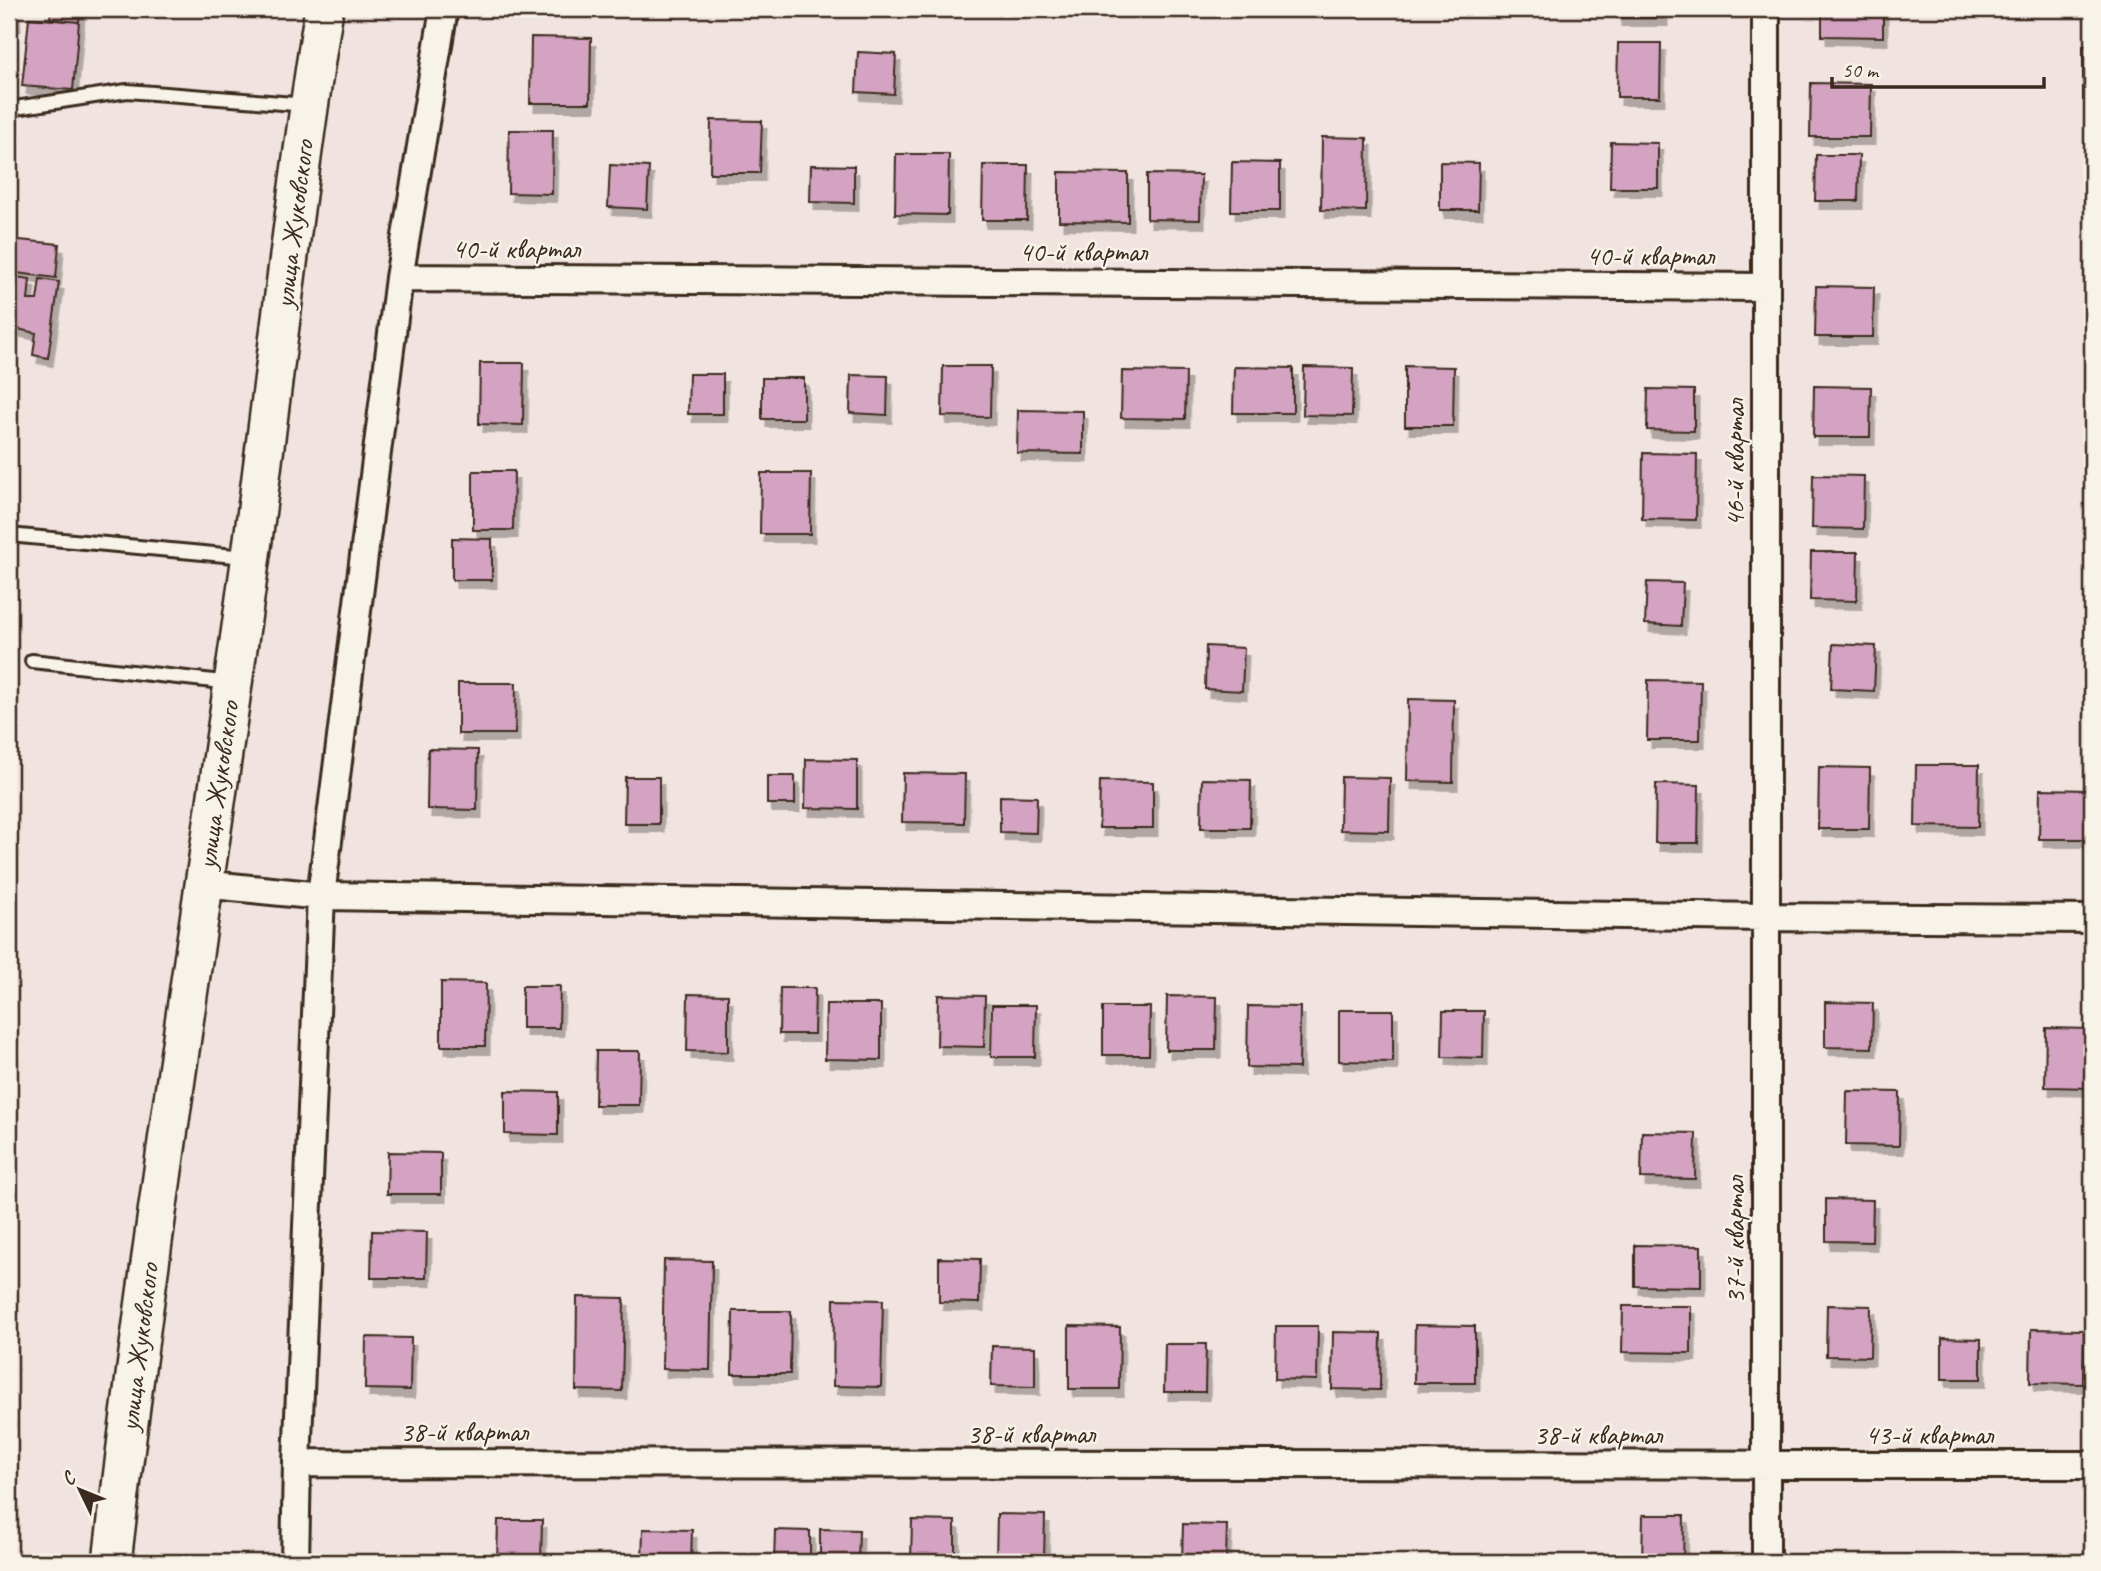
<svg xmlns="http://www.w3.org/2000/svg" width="2101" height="1571" font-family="Caveat,sans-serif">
<defs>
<filter id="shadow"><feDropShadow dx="4.5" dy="8" stdDeviation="0" flood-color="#0004"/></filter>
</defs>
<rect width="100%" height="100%" fill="#f0e3e0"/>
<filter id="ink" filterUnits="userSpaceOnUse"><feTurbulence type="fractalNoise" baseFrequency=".0143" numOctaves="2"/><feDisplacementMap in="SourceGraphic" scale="14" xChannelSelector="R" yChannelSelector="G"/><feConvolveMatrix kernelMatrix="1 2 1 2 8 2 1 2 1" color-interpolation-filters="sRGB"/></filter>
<g filter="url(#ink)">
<!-- building -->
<path fill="#d4a3c2" stroke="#3b2a1e" stroke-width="2" filter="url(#shadow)" d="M 9,9 L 15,9 L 16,23 L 9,24 Z
M 51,9 L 80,9 L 79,22 L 50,19 Z
M 1617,9 L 1663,9 L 1663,18 L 1617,18 Z
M 1822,9 L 1883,9 L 1883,37 L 1822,36 Z
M 29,18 L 79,22 L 73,90 L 22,86 Z
M 531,37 L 591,38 L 590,103 L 530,103 Z
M 1618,43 L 1661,43 L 1660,97 L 1617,97 Z
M 2083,46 L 2092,46 L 2092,100 L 2083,100 Z
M 858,52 L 896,54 L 894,94 L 856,92 Z
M 1811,83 L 1871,84 L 1870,137 L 1810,137 Z
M 711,120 L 762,121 L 760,173 L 710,173 Z
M 509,130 L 553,130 L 552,194 L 508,193 Z
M 1322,137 L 1367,138 L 1366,211 L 1321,210 Z
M 1611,142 L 1658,143 L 1658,188 L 1610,188 Z
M 896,154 L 949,154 L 948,215 L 895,214 Z
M 1816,155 L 1859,155 L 1858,201 L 1815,201 Z
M 1232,162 L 1280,163 L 1280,211 L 1231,211 Z
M 1440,162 L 1479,163 L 1478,210 L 1440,210 Z
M 610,165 L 649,167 L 647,209 L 608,207 Z
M 811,165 L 854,166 L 854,203 L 810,202 Z
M 983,165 L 1028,165 L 1027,220 L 982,220 Z
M 1059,172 L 1128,173 L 1128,222 L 1059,221 Z
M 1147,174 L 1201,175 L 1200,220 L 1147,219 Z
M 9,239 L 59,244 L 56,278 L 9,272 Z
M 9,276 L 30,279 L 28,300 L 37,300 L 40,279 L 59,282 L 48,358 L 33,355 L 36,333 L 13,328 L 12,333 L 9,333 Z
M 1816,286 L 1874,287 L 1873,337 L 1815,337 Z
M 480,363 L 524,363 L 523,425 L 479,424 Z
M 943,366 L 991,366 L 990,417 L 942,416 Z
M 1405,366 L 1454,367 L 1453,426 L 1405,426 Z
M 1234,367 L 1293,368 L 1293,413 L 1233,413 Z
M 1304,367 L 1353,368 L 1352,416 L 1303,415 Z
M 1122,371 L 1186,372 L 1185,419 L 1121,418 Z
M 689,374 L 723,374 L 723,414 L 688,414 Z
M 851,375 L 888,376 L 887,415 L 850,413 Z
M 762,378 L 804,378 L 804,419 L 762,419 Z
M 1814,386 L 1871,387 L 1870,437 L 1813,437 Z
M 1648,389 L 1694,390 L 1694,431 L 1647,430 Z
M 1018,410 L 1083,411 L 1083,454 L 1017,453 Z
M 1643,453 L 1697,454 L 1696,520 L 1642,519 Z
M 473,471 L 514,471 L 513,530 L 473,530 Z
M 761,473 L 811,473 L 810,534 L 760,534 Z
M 1813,475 L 1864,476 L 1863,529 L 1812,528 Z
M 452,538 L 492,539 L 492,580 L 452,580 Z
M 1811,552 L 1858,552 L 1857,601 L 1810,600 Z
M 1647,582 L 1683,583 L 1681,626 L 1645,624 Z
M 1833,644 L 1876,646 L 1874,691 L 1831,689 Z
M 1206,646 L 1244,648 L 1242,691 L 1205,689 Z
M 1648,680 L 1701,681 L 1700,740 L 1647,740 Z
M 458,683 L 516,683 L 515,734 L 458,734 Z
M 1408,699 L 1454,700 L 1453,782 L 1407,781 Z
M 428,749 L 478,750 L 477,810 L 427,809 Z
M 806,759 L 857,760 L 857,809 L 805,808 Z
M 1916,765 L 1979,765 L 1978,827 L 1915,826 Z
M 1819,767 L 1870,768 L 1869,829 L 1818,829 Z
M 903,773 L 965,774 L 964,823 L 902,822 Z
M 767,776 L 795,776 L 795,804 L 767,804 Z
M 625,777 L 659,777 L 659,824 L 624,824 Z
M 1341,777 L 1390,778 L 1389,831 L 1340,830 Z
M 1202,779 L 1251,780 L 1250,828 L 1201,828 Z
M 1100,781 L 1153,782 L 1153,828 L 1099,828 Z
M 1656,784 L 1699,785 L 1698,843 L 1655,843 Z
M 2040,789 L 2090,790 L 2089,839 L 2039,839 Z
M 1000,796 L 1037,797 L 1036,833 L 1000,832 Z
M 441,982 L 486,983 L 485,1046 L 441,1046 Z
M 522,986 L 560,986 L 559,1028 L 522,1028 Z
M 780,988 L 815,988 L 814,1034 L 779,1034 Z
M 688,994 L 728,995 L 728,1052 L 687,1051 Z
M 938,995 L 985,996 L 984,1047 L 937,1046 Z
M 1167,996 L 1217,997 L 1216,1050 L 1166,1050 Z
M 1825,1002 L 1873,1003 L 1872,1048 L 1825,1047 Z
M 826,1004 L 881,1004 L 881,1060 L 825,1059 Z
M 992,1005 L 1036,1005 L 1035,1057 L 991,1057 Z
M 1248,1006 L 1300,1007 L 1299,1068 L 1247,1067 Z
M 1103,1007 L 1150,1007 L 1149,1055 L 1103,1055 Z
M 1339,1010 L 1393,1010 L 1393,1062 L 1339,1061 Z
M 1443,1011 L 1484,1011 L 1483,1058 L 1442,1057 Z
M 2046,1028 L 2092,1029 L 2092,1088 L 2045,1087 Z
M 596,1051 L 640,1051 L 639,1105 L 595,1105 Z
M 505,1091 L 558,1092 L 558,1135 L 505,1134 Z
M 1847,1091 L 1900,1092 L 1899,1146 L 1846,1145 Z
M 1642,1132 L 1696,1133 L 1695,1179 L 1641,1178 Z
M 388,1152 L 441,1153 L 441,1194 L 387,1194 Z
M 1826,1199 L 1873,1200 L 1872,1242 L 1826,1241 Z
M 372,1231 L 427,1232 L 426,1278 L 371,1278 Z
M 1635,1245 L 1701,1246 L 1701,1287 L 1635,1286 Z
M 939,1258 L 980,1259 L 979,1303 L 939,1302 Z
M 664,1260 L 712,1261 L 710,1370 L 662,1369 Z
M 577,1297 L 624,1298 L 622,1391 L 576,1390 Z
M 834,1299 L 883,1300 L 881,1387 L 833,1386 Z
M 1827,1305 L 1871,1306 L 1870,1357 L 1826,1356 Z
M 1623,1306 L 1691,1306 L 1691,1353 L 1622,1352 Z
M 733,1311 L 791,1311 L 790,1374 L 732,1374 Z
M 1415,1325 L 1475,1326 L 1475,1383 L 1414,1383 Z
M 1069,1326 L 1120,1327 L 1119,1389 L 1069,1389 Z
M 1276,1326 L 1318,1326 L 1317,1380 L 1275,1379 Z
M 2031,1329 L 2084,1330 L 2083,1384 L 2030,1383 Z
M 1333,1332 L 1381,1333 L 1380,1390 L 1332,1389 Z
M 366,1337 L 411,1338 L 410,1390 L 365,1389 Z
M 1942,1338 L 1981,1339 L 1981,1379 L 1942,1379 Z
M 1165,1344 L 1206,1344 L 1205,1392 L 1164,1392 Z
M 992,1346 L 1035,1347 L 1035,1387 L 991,1386 Z
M 997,1514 L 1045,1515 L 1044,1561 L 996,1560 Z
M 1643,1515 L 1684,1515 L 1683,1562 L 1642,1562 Z
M 498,1520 L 542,1520 L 541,1562 L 497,1562 Z
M 912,1520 L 955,1521 L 955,1562 L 911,1562 Z
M 1183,1524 L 1227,1525 L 1226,1562 L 1182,1562 Z
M 643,1529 L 692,1530 L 691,1562 L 642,1562 Z
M 820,1529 L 859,1530 L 858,1562 L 820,1562 Z
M 775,1530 L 810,1531 L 810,1562 L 774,1562 Z
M 1420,1560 L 1478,1561 L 1478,1562 L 1420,1562 Z"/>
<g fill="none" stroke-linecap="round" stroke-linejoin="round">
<defs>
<path id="lane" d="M 9,109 L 127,91 L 308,105
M 9,535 L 246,557
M 32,661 L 232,683"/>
<path id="street" d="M 399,278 L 1766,287
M 202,884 L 321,896 L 1765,917 L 2092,919
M 297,1463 L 2092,1465
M 295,1562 L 297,1463 L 321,896 L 399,278 L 444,9
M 1766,1562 L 1766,9"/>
<path id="secondary" d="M 112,1562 C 151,1226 205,891 251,555 C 275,373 295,190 324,9"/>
</defs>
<!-- lane casing -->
<use href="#lane" stroke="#3b2a1e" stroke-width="18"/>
<!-- street casing -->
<use href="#street" stroke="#3b2a1e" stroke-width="32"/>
<!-- secondary casing -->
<use href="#secondary" stroke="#3b2a1e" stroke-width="42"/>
<!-- lane -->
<use href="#lane" stroke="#f7f3e8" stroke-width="12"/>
<!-- street -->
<use href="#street" stroke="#f7f3e8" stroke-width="26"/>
<!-- secondary -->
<use href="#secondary" stroke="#f7f3e8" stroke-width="37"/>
</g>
</g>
<g text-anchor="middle" stroke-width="5" stroke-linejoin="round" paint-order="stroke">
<!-- street labels -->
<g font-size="28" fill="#3b2a1e" stroke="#f7f3e8">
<text transform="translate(293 224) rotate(-83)" y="10">улица Жуковского</text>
<text x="516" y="258">40-й квартал</text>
<text x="1083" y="261">40-й квартал</text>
<text x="1650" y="265">40-й квартал</text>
<text transform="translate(1734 463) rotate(-90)" y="10">46-й квартал</text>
<text transform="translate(217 785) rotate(-82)" y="10">улица Жуковского</text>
<text transform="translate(1734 1240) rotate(-90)" y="10">37-й квартал</text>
<text transform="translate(138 1347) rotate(-83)" y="10">улица Жуковского</text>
<text x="464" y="1441">38-й квартал</text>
<text x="1031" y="1443">38-й квартал</text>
<text x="1598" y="1444">38-й квартал</text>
<text x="1929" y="1444">43-й квартал</text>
</g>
</g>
<!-- margin -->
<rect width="2101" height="1571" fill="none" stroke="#f7f3e8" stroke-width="35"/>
<rect x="18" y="18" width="2066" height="1536" fill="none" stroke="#3b2a1e" stroke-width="2.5" filter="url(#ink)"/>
<!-- north arrow -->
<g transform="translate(80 1490) rotate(313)" stroke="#f7f3e8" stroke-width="5" paint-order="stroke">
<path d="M0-5L12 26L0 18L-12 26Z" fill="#3b2a1e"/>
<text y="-10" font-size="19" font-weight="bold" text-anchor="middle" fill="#3b2a1e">С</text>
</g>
<!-- scale -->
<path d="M1832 77v10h212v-10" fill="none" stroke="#3b2a1e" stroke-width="3.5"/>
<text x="1842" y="77" font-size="21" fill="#3b2a1e" stroke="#f7f3e8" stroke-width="5" paint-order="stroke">50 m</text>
</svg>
